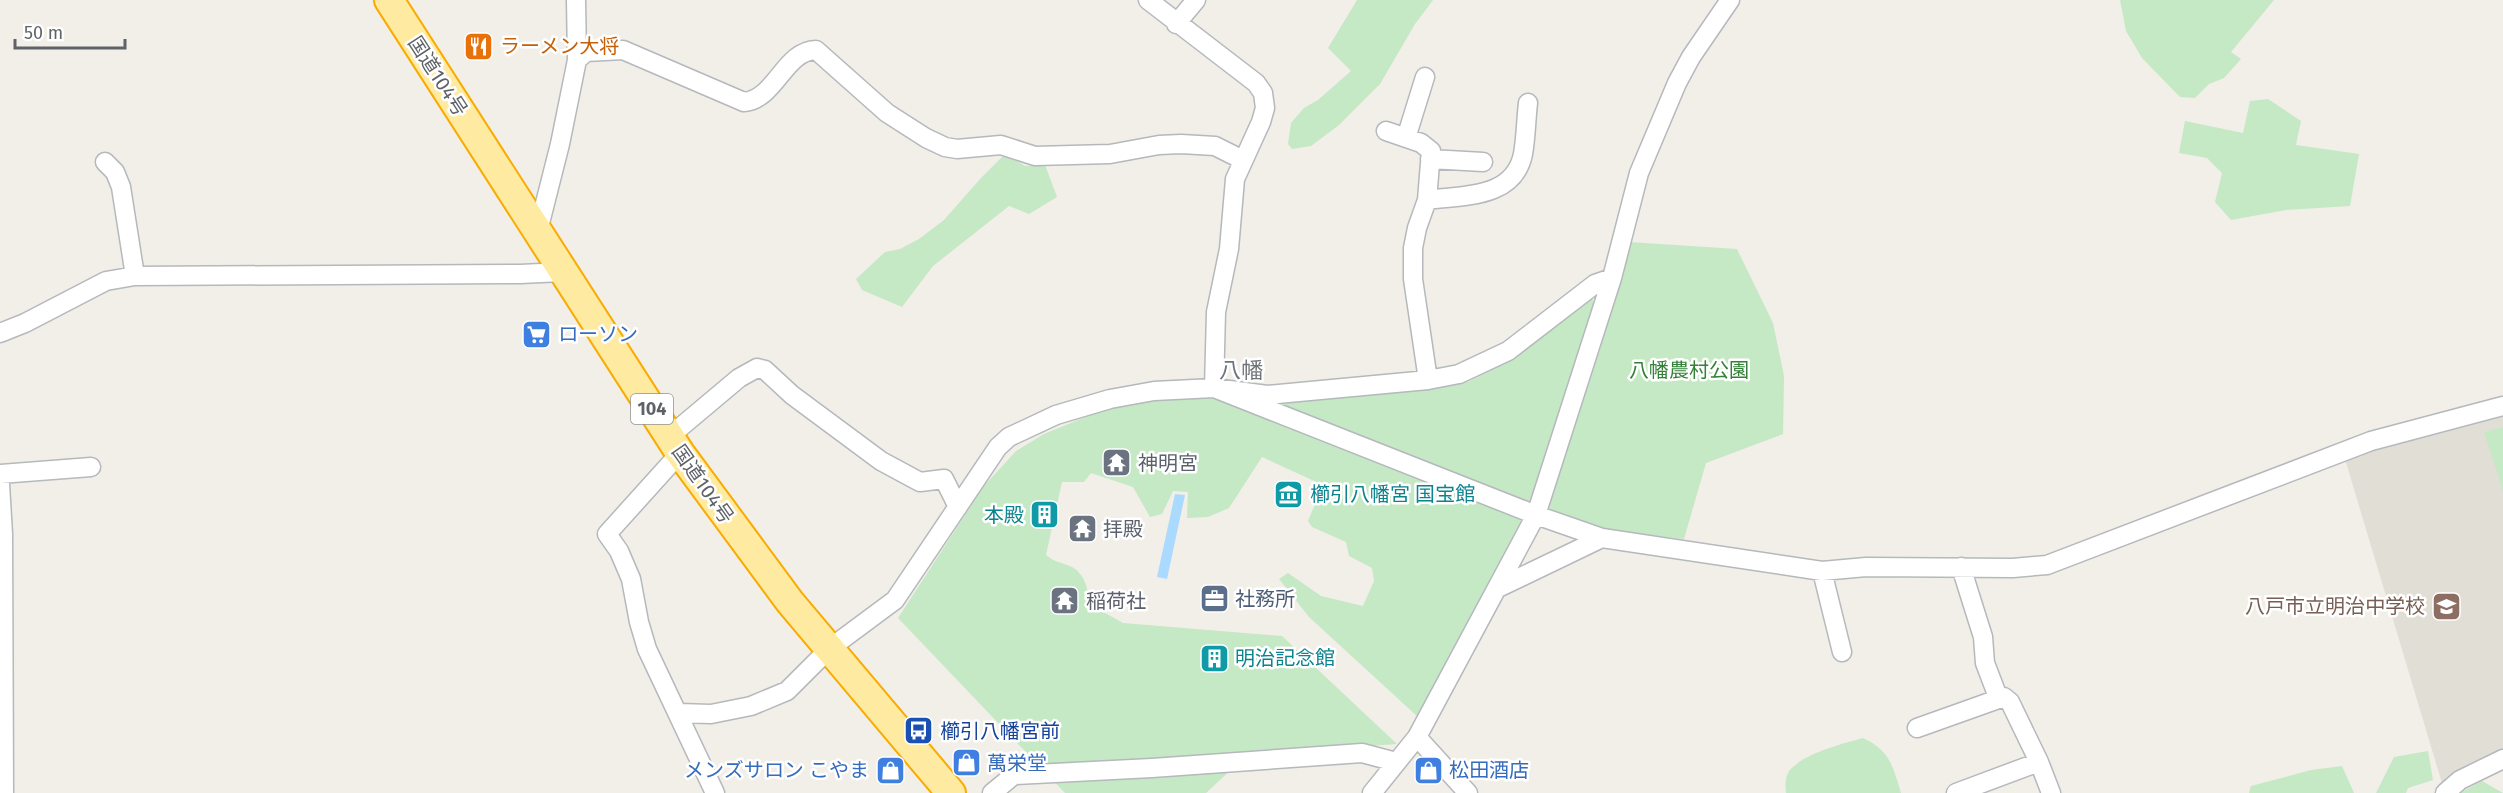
<svg xmlns="http://www.w3.org/2000/svg" width="2503" height="793" font-family="'Fira Sans','Noto Sans JP',sans-serif">
<rect width="100%" height="100%" fill="#f1efe8"/>
<!-- education -->
<path fill="#e1ded6" d="M 2503,413 L 2503,754 L 2444,790 L 2345,459 L 2379,446 Z"/>
<!-- green -->
<path fill="#c5e8c5" d="M 1357,0 L 1433,0 L 1415,24 L 1380,84 L 1339,125 L 1311,146 L 1292,149 L 1288,144 L 1291,123 L 1304,108 L 1318,100 L 1351,71 L 1328,48 Z
M 2120,0 L 2274,0 L 2231,52 L 2241,59 L 2224,78 L 2209,84 L 2195,98 L 2180,97 L 2142,58 L 2126,31 Z
M 2268,99 L 2301,121 L 2296,145 L 2359,154 L 2350,206 L 2286,210 L 2231,220 L 2215,202 L 2222,173 L 2207,158 L 2179,153 L 2185,121 L 2243,133 L 2250,101 Z
M 1005,154 L 1025,166 L 1045,165 L 1057,197 L 1029,214 L 1009,206 L 933,266 L 902,307 L 862,290 L 856,279 L 885,252 L 900,249 L 919,239 L 944,220 L 981,178 Z
M 1629,242 L 1737,249 L 1773,323 L 1784,376 L 1783,434 L 1706,463 L 1684,539 L 1613,531 L 1546,509 C 1576,421 1609,333 1629,242 Z
M 1592,296 L 1595,309 L 1536,497 L 1418,717 L 1309,617 L 1279,579 L 1288,573 L 1321,596 L 1363,606 L 1374,581 L 1372,568 L 1349,556 L 1346,542 L 1312,527 L 1308,521 L 1323,485 L 1262,457 L 1229,508 L 1208,517 L 1187,518 L 1188,492 L 1173,491 L 1162,514 L 1150,517 L 1133,487 L 1091,473 L 1084,482 L 1062,482 L 1046,555 C 1055,563 1062,562 1072,567 C 1085,574 1089,591 1089,604 L 1123,623 L 1282,636 L 1397,744 L 1247,755 L 1206,793 L 1065,793 L 898,618 L 984,486 L 1016,451 L 1044,434 L 1100,411 L 1155,394 L 1468,382 L 1515,358 Z
M 2503,427 L 2503,491 L 2484,432 Z
M 1863,738 C 1890,750 1893,767 1901,793 L 1786,793 C 1785,784 1785,773 1793,767 C 1809,752 1842,744 1863,738 Z
M 2428,751 L 2433,780 L 2408,788 L 2406,793 L 2376,793 L 2394,757 Z
M 2342,766 L 2354,793 L 2249,793 L 2251,786 L 2311,770 Z
M 2482,781 L 2503,793 L 2460,793 Z"/>
<!-- water -->
<path fill="#aadaff" d="M 1175,494 L 1185,495 L 1167,579 L 1157,577 Z"/>
<g fill="none" stroke-linecap="round" stroke-linejoin="round">
<defs>
<path id="minor" d="M 1148,0 L 1256,83 L 1263,93 L 1265,108 L 1261,122 L 1235,179 L 1229,249 L 1216,312 L 1214,388 L 1267,395 L 1428,380 L 1459,374 L 1508,351 L 1595,284 L 1612,278
M 1176,24 L 1196,0
M 577,60 L 586,52 L 623,50 L 744,102 C 776,99 784,51 816,50 L 887,113 L 926,138 L 945,147 L 957,149 L 1001,145 L 1035,156 L 1110,154 L 1159,145 L 1181,144 L 1215,146 L 1243,160
M 1386,131 L 1421,143 L 1431,151 L 1427,200 L 1417,228 L 1413,248 L 1413,279 L 1428,380
M 1406,138 L 1425,77
M 1430,159 L 1483,162
M 105,162 L 115,172 L 121,187 L 135,276
M 1427,200 C 1463,195 1514,199 1523,154 C 1526,137 1526,120 1528,103
M 538,231 L 560,144 L 577,60 L 576,0
M 0,333 L 25,323 L 106,281 L 135,276 L 520,274 L 563,272
M 670,436 L 739,378 L 757,368 L 765,370 L 792,395 L 881,461 L 920,482 L 944,479 L 958,507
M 680,453 L 607,534 L 619,551 L 631,579 L 639,622 L 647,649 L 715,793
M 0,474 L 91,467
M 0,484 L 3,534 L 4,793
M 1961,567 L 1983,637 L 1985,663 L 1998,697
M 1822,571 L 1842,652
M 1498,588 L 1602,538
M 679,713 L 711,714 L 751,706 L 787,691 L 829,649 L 895,600 L 998,447 L 1009,437 L 1056,415 L 1110,399 L 1154,391 L 1214,388 L 1536,515 L 1602,538 L 1822,571 L 1866,567 L 2013,568 L 2047,565 L 2371,441 L 2503,406
M 1917,728 L 2004,697 L 2010,702 L 2039,762 L 2051,793
M 1417,737 L 1468,793
M 992,793 L 1014,775 L 1152,768 L 1362,753 L 1396,762
M 1372,793 L 1417,737 L 1536,515 L 1612,278 L 1639,173 L 1677,83 L 1691,57 L 1730,0
M 1956,793 L 2039,762
M 2445,793 L 2460,780 L 2503,759"/>
<path id="trunk" d="M 389,0 L 680,453 L 790,602 L 951,793"/>
</defs>
<!-- minor casing -->
<use href="#minor" stroke="#b5b8bc" stroke-width="21"/>
<!-- trunk casing -->
<use href="#trunk" stroke="#f9ab00" stroke-width="32"/>
<!-- minor -->
<use href="#minor" stroke="#fff" stroke-width="18"/>
<!-- trunk -->
<use href="#trunk" stroke="#feeaa1" stroke-width="28"/>
</g>
<!-- icons -->
<defs>
<symbol id="restaurant-square" viewBox="-11 -11 22 22"><rect x="-9" y="-9" width="18" height="18" rx="4" fill="#e8710a" stroke="#fff"/><path d="M-5-6h1v4h1v-4h1v4h1v-4h1v5L-1.5 .5V6h-2V.5L-5-1ZM5-6V6H3V1.5H1.5Q1.5-4 5-6Z" fill="#fff"/></symbol>
<symbol id="supermarket-square" viewBox="-11 -11 22 22"><rect x="-9" y="-9" width="18" height="18" rx="4" fill="#3f7fe0" stroke="#fff"/><path d="M-6-5.5h2.5l.6 2H6L4.5 2H-2.5L-4.4-4H-6ZM-1.5 3.2a1.3 1.3 0 1 0 .1 0ZM3 3.2a1.3 1.3 0 1 0 .1 0Z" fill="#fff"/></symbol>
<symbol id="temple-square" viewBox="-11 -11 22 22"><rect x="-9" y="-9" width="18" height="18" rx="4" fill="#6b7280" stroke="#fff"/><path d="M0-6L5-2H3V0L6.5 2.5H4V6H1.5V3h-3V6H-4V2.5H-6.5L-3 0V-2H-5Z" fill="#fff"/></symbol>
<symbol id="museum-square" viewBox="-11 -11 22 22"><rect x="-9" y="-9" width="18" height="18" rx="4" fill="#0f9aa8" stroke="#fff"/><path d="M0-6L6-3V-2H-6V-3ZM-5-1h2V3h-2ZM-1-1h2V3h-2ZM3-1h2V3H3ZM-6 4H6V6H-6Z" fill="#fff"/></symbol>
<symbol id="building-square" viewBox="-11 -11 22 22"><rect x="-9" y="-9" width="18" height="18" rx="4" fill="#0f9aa8" stroke="#fff"/><path d="M-4-6H4V6H1V3H-1V6H-4ZM-2.5-4.3h1.7v1.8h-1.7ZM.8-4.3h1.7v1.8H.8ZM-2.5-1h1.7V.8h-1.7ZM.8-1h1.7V.8H.8Z" fill="#fff"/></symbol>
<symbol id="office-square" viewBox="-11 -11 22 22"><rect x="-9" y="-9" width="18" height="18" rx="4" fill="#5c6f8a" stroke="#fff"/><path d="M-6-3h4V-5.5h4V-3h4V5H-6ZM-1-4.5V-3h2v-1.5ZM-6 0V1H6V0Z" fill="#fff"/></symbol>
<symbol id="school-square" viewBox="-11 -11 22 22"><rect x="-9" y="-9" width="18" height="18" rx="4" fill="#8d6e63" stroke="#fff"/><path d="M0-5L7-2L0 1L-7-2ZM-4 1L0 2.5L4 1V4Q0 6-4 4Z" fill="#fff"/></symbol>
<symbol id="bus-square" viewBox="-11 -11 22 22"><rect x="-9" y="-9" width="18" height="18" rx="4" fill="#1a4fb4" stroke="#fff"/><path d="M-5-6H5V4H4V6H2V4H-2V6H-4V4H-5ZM-3.5-4V0h7V-4ZM-3.5 1.2v1.5H-2V1.2ZM2 1.2v1.5H3.5V1.2Z" fill="#fff"/></symbol>
<symbol id="shop-square" viewBox="-11 -11 22 22"><rect x="-9" y="-9" width="18" height="18" rx="4" fill="#3f7fe0" stroke="#fff"/><path d="M-5-2.5h2.3a2.7 3.5 0 0 1 5.4 0H5L5.5 6h-11ZM-1.5-2.5h3a1.5 2.3 0 0 0-3 0Z" fill="#fff"/></symbol>
</defs>
<g fill-rule="evenodd">
<use href="#restaurant-square" x="462" y="30" width="33" height="33"/>
<use href="#supermarket-square" x="520" y="318" width="33" height="33"/>
<use href="#temple-square" x="1100" y="446" width="33" height="33"/>
<use href="#museum-square" x="1272" y="478" width="33" height="33"/>
<use href="#building-square" x="1028" y="498" width="33" height="33"/>
<use href="#temple-square" x="1066" y="512" width="33" height="33"/>
<use href="#office-square" x="1198" y="582" width="33" height="33"/>
<use href="#temple-square" x="1048" y="584" width="33" height="33"/>
<use href="#school-square" x="2430" y="590" width="33" height="33"/>
<use href="#building-square" x="1198" y="642" width="33" height="33"/>
<use href="#bus-square" x="902" y="714" width="33" height="33"/>
<use href="#shop-square" x="950" y="746" width="33" height="33"/>
<use href="#shop-square" x="874" y="754" width="33" height="33"/>
<use href="#shop-square" x="1412" y="754" width="33" height="33"/>
</g>
<g text-anchor="middle" stroke-width="5" stroke-linejoin="round" paint-order="stroke">
<!-- shield labels -->
<rect fill="#fff" stroke="#8f9295" stroke-width="1.5" x="631" y="394" width="42" height="30" rx="4.5"/>
<g font-size="18" font-weight="bold" fill="#5f6368">
<text x="652" y="415">104</text>
</g>
<!-- food labels -->
<g font-size="20" fill="#c56008" stroke="#fff" text-anchor="start">
<text x="500" y="53">ラーメン大将</text>
</g>
<!-- street labels -->
<g font-size="20" fill="#5f6368" stroke="#fff">
<text transform="translate(438 76) rotate(57)" y="7">国道104号</text>
<text transform="translate(703 484) rotate(55)" y="7">国道104号</text>
</g>
<!-- shop labels -->
<g font-size="20" fill="#366cbe" stroke="#fff" text-anchor="start">
<text x="558" y="341">ローソン</text>
<text x="987" y="770">萬栄堂</text>
<text x="869" y="777" text-anchor="end">メンズサロン こやま</text>
<text x="1449" y="777">松田酒店</text>
</g>
<!-- park labels -->
<g font-size="20" fill="#348238" stroke="#fff">
<text x="1689" y="377">八幡農村公園</text>
</g>
<!-- worship labels -->
<g font-size="20" fill="#5b616d" stroke="#fff" text-anchor="start">
<text x="1138" y="470">神明宮</text>
<text x="1103" y="536">拝殿</text>
<text x="1086" y="608">稲荷社</text>
</g>
<!-- culture labels -->
<g font-size="20" fill="#0d838f" stroke="#fff" text-anchor="start">
<text x="1310" y="501">櫛引八幡宮 国宝館</text>
<text x="1024" y="522" text-anchor="end">本殿</text>
<text x="1235" y="665">明治記念館</text>
</g>
<!-- service labels -->
<g font-size="20" fill="#4e5e75" stroke="#fff" text-anchor="start">
<text x="1235" y="606">社務所</text>
</g>
<!-- education labels -->
<g font-size="20" fill="#785e54" stroke="#fff" text-anchor="end">
<text x="2425" y="613">八戸市立明治中学校</text>
</g>
<!-- transit labels -->
<g font-size="20" fill="#164399" stroke="#fff" text-anchor="start">
<text x="940" y="738">櫛引八幡宮前</text>
</g>
<!-- quarter labels -->
<g font-size="22" fill="#70757a" stroke="#fff">
<text x="1241" y="378">八幡</text>
</g>
</g>
<!-- scale -->
<path d="M15 39v9h110v-9" fill="none" stroke="#5f6368" stroke-width="3"/>
<text x="24" y="39" font-size="18" fill="#5f6368" stroke="#ffffff" stroke-width="4.5" paint-order="stroke">50 m</text>
</svg>
